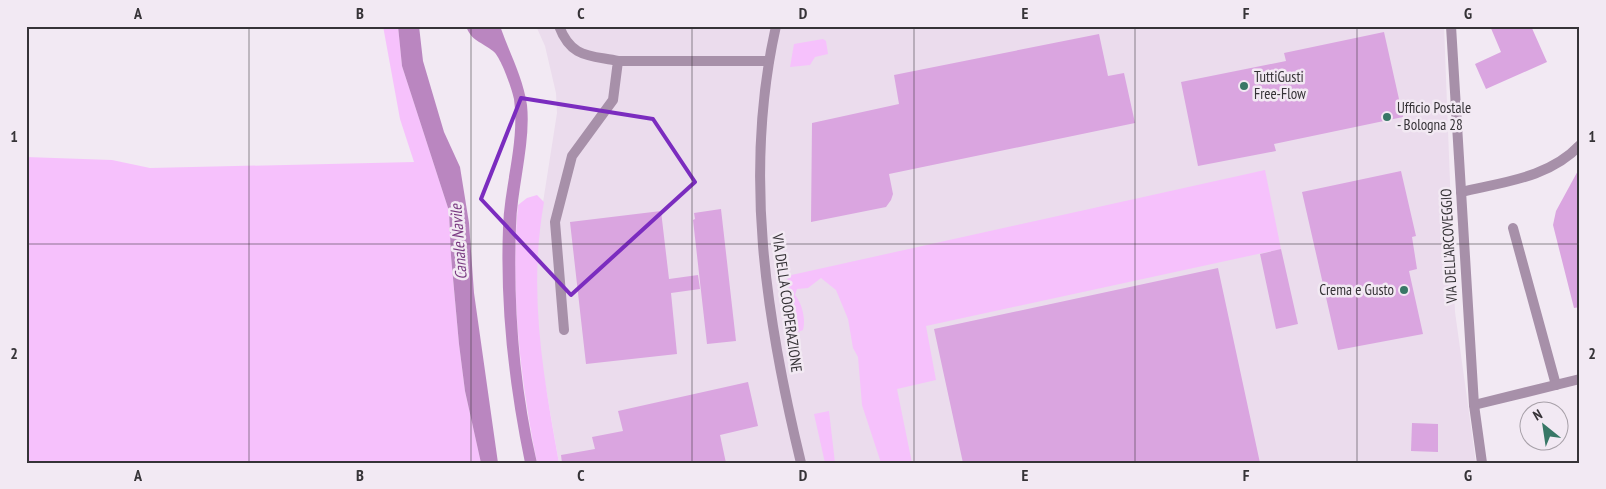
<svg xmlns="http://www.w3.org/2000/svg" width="1606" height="489" font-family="'PT Sans Narrow',sans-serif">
<rect width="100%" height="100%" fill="#f2e9f3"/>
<!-- built -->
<path fill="#ebdced" d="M 536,26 L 1444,26 L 1455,312 L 1476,463 L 559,463 L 539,348 L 536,281 L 539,228 L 557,113 L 556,93 L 545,46 Z"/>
<!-- green -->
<path fill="#f6c1fc" d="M 383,26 L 398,26 L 402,66 L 449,211 L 451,256 L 459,344 L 465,391 L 481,463 L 26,463 L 26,157 L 112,160 L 150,168 L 414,162 L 400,119 Z
M 823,39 L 826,41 L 828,54 L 815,57 L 810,65 L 790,67 L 794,44 Z
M 1265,170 L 1281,249 L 926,326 L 936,380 L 897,389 L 912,463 L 881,463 L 862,405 L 858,357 L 853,348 L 848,319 L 836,290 L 821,278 L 808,288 L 797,289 L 795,295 C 802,303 806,319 803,330 L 796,333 L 787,276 Z
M 537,195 L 544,202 C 528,292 543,374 559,463 L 537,463 C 520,378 510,291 518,205 L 527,198 Z
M 829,411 L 835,463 L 825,463 L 814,414 Z"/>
<!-- water -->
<path fill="#ba86c0" d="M 398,26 L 419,26 L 423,61 L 444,132 L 460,167 L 469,223 L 474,293 L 498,463 L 481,463 L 465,391 L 459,344 L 451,256 L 449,211 L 402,66 Z
M 466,26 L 500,26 C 509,52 523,78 527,105 C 531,142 517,188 516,226 C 513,305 519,385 537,463 L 525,463 C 509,385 500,307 503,228 C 504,186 520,142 514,99 C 512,89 501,57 493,51 C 482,42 471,41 466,26 Z"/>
<!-- building -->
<path fill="#daa5e0" d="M 1490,26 L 1531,26 L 1547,62 L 1486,89 L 1475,64 L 1501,52 Z
M 1384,32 L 1403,117 L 1274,144 L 1276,151 L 1198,166 L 1181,82 L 1286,61 L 1284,53 Z
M 1099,34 L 1108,76 L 1124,73 L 1135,123 L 889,174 L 893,194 L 891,200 L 886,207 L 811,222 L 812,123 L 899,104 L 894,75 Z
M 1580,167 L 1580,307 L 1574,308 L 1553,225 L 1556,211 Z
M 1401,171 L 1416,236 L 1412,237 L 1417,269 L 1409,271 L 1423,334 L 1338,350 L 1302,192 Z
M 721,209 L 736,341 L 707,344 L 693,220 L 695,219 L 694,213 Z
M 661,211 L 669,279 L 698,275 L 700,289 L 671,293 L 677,354 L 586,364 L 570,222 Z
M 1281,249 L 1298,324 L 1276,329 L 1260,254 Z
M 1218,268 L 1260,463 L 963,463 L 934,329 Z
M 748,382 L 758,426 L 720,435 L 726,463 L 562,463 L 561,455 L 595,449 L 592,437 L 623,431 L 618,411 Z
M 1412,423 L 1438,424 L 1438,452 L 1411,451 Z"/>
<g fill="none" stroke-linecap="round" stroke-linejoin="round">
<!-- service -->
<path stroke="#a790a9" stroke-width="10" d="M 559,26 C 571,58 589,55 618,61 L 613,100 L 572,156 L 555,222 L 564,330
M 618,61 L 769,61
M 1513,228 L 1556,385"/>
<!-- minor -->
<path stroke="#a790a9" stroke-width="10" d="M 776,26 C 743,173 766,319 801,463
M 1461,192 C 1503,182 1549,178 1580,145
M 1474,405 L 1580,379"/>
<!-- tertiary -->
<path stroke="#a790a9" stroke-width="10" d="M 1451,26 L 1474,405 L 1482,463"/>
</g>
<!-- marked area -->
<path fill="none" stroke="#7b2cbf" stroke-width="4" stroke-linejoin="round" d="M 521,98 L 653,119 L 695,182 L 571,295 L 481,199 Z"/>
<!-- grid -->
<path fill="none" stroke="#363337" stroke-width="1" stroke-opacity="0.55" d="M 249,26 L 249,463M 471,26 L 471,463M 692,26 L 692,463M 914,26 L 914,463M 1135,26 L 1135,463M 1357,26 L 1357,463M 26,244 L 1580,244"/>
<!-- markers -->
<g fill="#387766" stroke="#f2e9f3" stroke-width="2">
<circle cx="1244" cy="86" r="5"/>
<circle cx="1387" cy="117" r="5"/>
<circle cx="1404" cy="290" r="5"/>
</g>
<g text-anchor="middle" stroke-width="5" stroke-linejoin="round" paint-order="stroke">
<!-- poi labels -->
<g font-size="15" fill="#363337" stroke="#f2e9f3" text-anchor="start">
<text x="1254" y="82">TuttiGusti<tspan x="1254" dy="17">Free-Flow</tspan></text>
<text x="1397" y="113">Ufficio Postale<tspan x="1397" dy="17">- Bologna 28</tspan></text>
<text x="1394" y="295" text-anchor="end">Crema e Gusto</text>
</g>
<!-- street labels -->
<g font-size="15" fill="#363337" stroke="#f2e9f3">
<text transform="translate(1449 246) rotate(-93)" y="5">VIA DELL'ARCOVEGGIO</text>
<text transform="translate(787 303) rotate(82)" y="5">VIA DELLA COOPERAZIONE</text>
</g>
<!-- water labels -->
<g font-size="16" font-style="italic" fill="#793a81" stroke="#f2e9f3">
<text transform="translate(458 242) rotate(-94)" y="6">Canale Navile</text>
</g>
</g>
<!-- border -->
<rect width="1606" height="489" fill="none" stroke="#f2e9f3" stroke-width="55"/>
<!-- north arrow -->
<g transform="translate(1544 426) rotate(330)"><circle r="24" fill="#f2e9f3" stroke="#a7a0a8"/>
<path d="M0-4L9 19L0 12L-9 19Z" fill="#387766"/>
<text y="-8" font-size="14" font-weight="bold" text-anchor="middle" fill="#363337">N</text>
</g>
<rect x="28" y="28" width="1550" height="434" fill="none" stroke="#363337" stroke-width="2"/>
<g font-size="16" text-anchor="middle" font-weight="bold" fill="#363337">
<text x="138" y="19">A</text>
<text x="360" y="19">B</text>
<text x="581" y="19">C</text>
<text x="803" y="19">D</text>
<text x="1025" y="19">E</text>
<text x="1246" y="19">F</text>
<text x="1468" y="19">G</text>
<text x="14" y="142">1</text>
<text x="1592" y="142">1</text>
<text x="14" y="359">2</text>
<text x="1592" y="359">2</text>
<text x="138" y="481">A</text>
<text x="360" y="481">B</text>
<text x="581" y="481">C</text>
<text x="803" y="481">D</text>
<text x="1025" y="481">E</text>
<text x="1246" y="481">F</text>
<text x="1468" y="481">G</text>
</g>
</svg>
